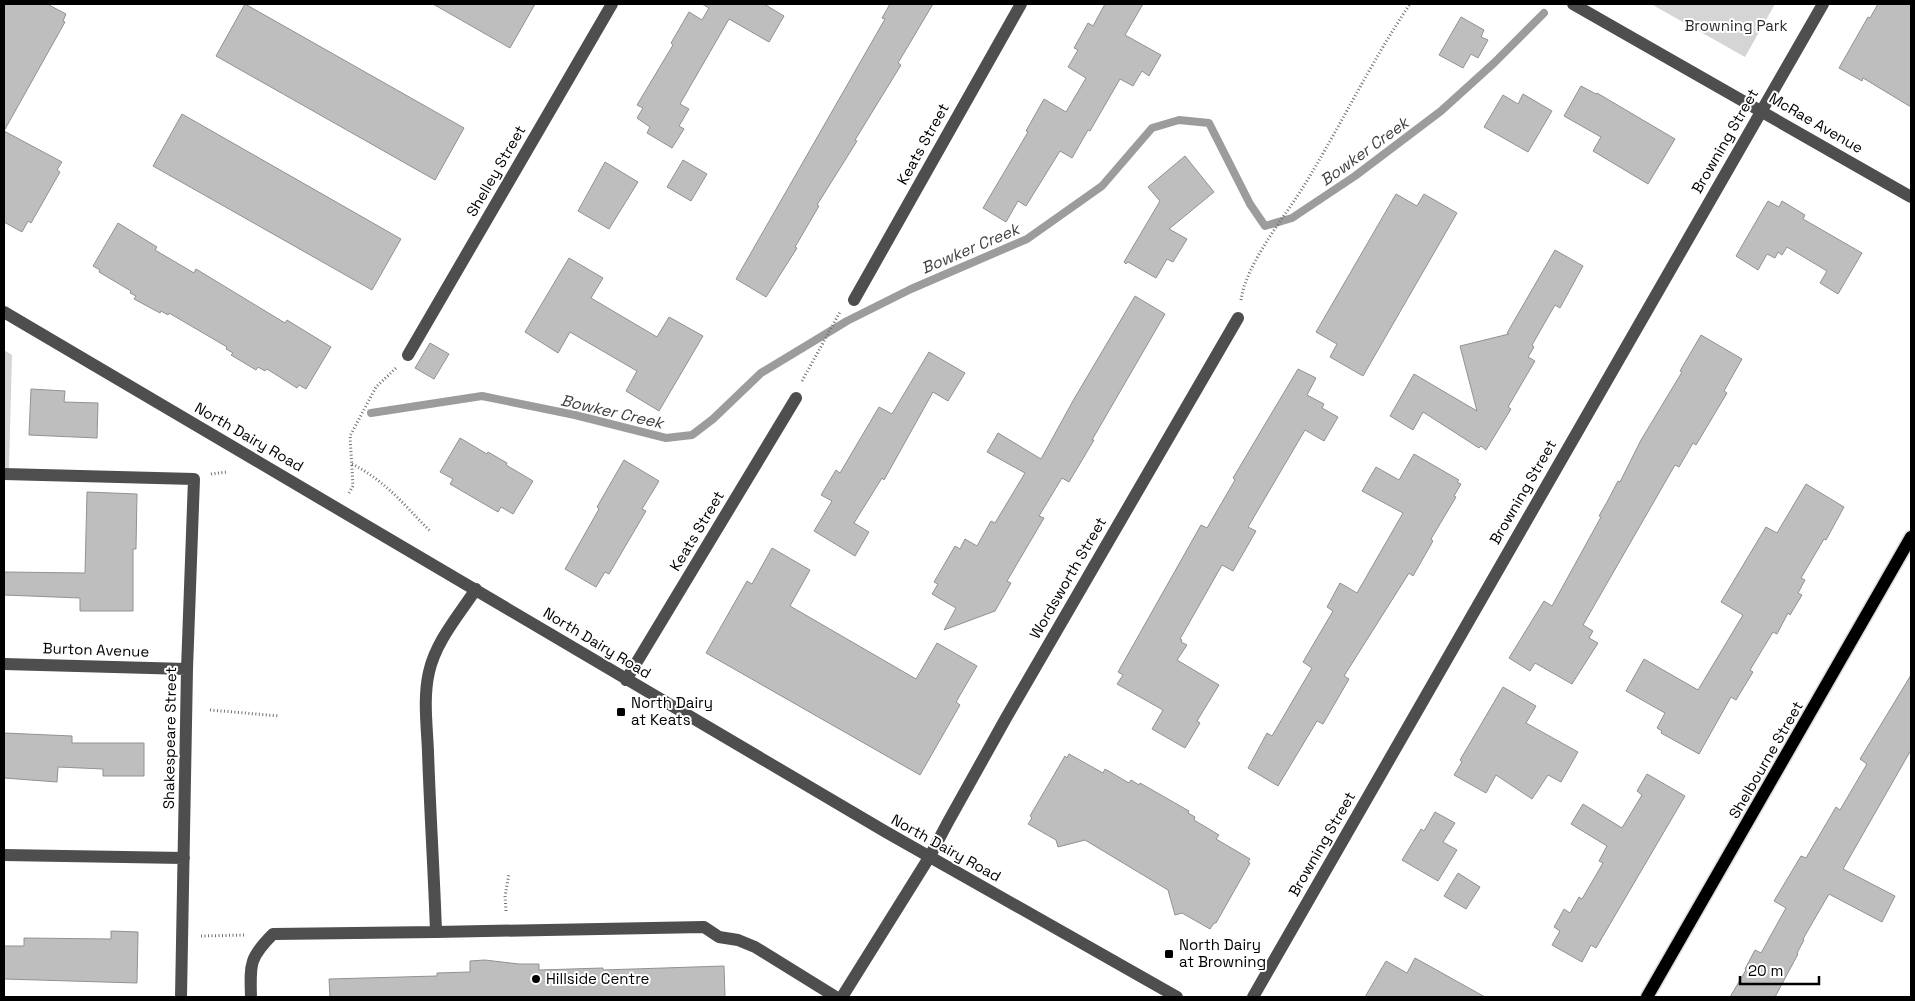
<svg xmlns="http://www.w3.org/2000/svg" width="1915" height="1001" font-family="'Space Grotesk',sans-serif">
<rect width="100%" height="100%" fill="#fff"/>
<!-- green -->
<path fill="#d5d5d5" d="M 1651,4 L 1775,4 L 1745,57 Z
M 4,350 L 12,355 L 9,468 L 4,468 Z"/>
<g fill="none" stroke-linecap="round" stroke-linejoin="round">
<!-- stream -->
<path stroke="#9c9c9c" stroke-width="8" d="M 371,413 L 482,396 L 575,415 L 666,438 L 692,435 L 713,419 L 761,373 L 847,321 L 911,289 L 1027,239 L 1102,186 L 1152,128 L 1179,120 L 1209,123 L 1250,204 L 1265,226 L 1292,218 L 1355,176 L 1441,111 L 1494,63 L 1544,13"/>
</g>
<!-- building -->
<path fill="#bebebe" stroke="#929292" d="M 4,4 L 47,4 L 66,14 L 63,21 L 65,22 L 4,131 L 62,162 L 57,170 L 60,172 L 31,223 L 28,221 L 22,232 L 4,222 Z
M 245,4 L 464,128 L 435,180 L 216,56 Z
M 433,4 L 535,4 L 510,48 Z
M 702,4 L 764,4 L 784,16 L 769,42 L 729,19 L 680,104 L 689,109 L 679,126 L 684,129 L 672,148 L 647,133 L 650,127 L 637,118 L 643,108 L 637,105 L 673,45 L 671,43 L 689,12 L 702,20 L 709,8 Z
M 890,4 L 933,4 L 898,63 L 901,65 L 855,140 L 857,141 L 817,205 L 819,206 L 795,247 L 797,248 L 766,297 L 736,279 L 885,19 L 882,18 Z
M 1105,4 L 1143,4 L 1125,35 L 1161,55 L 1149,76 L 1142,71 L 1133,86 L 1120,79 L 1090,131 L 1088,130 L 1072,158 L 1060,151 L 1026,206 L 1018,201 L 1006,222 L 983,208 L 1028,132 L 1026,131 L 1044,99 L 1066,112 L 1086,78 L 1068,67 L 1078,50 L 1074,48 L 1088,23 L 1093,26 Z
M 1878,4 L 1911,4 L 1911,107 L 1863,78 L 1862,81 L 1839,68 L 1868,17 L 1870,18 Z
M 1461,17 L 1484,30 L 1481,37 L 1488,40 L 1478,58 L 1471,54 L 1463,68 L 1439,55 Z
M 1581,86 L 1596,94 L 1597,93 L 1675,139 L 1648,184 L 1593,151 L 1601,137 L 1564,116 Z
M 1523,94 L 1552,111 L 1528,152 L 1484,127 L 1503,95 L 1518,104 Z
M 182,114 L 401,239 L 372,290 L 153,166 Z
M 1185,156 L 1214,192 L 1169,229 L 1187,239 L 1173,262 L 1167,259 L 1156,278 L 1128,262 L 1126,264 L 1124,262 L 1160,201 L 1148,187 Z
M 683,160 L 707,174 L 691,201 L 667,187 Z
M 605,162 L 638,182 L 609,229 L 578,211 Z
M 1396,194 L 1417,206 L 1424,194 L 1457,213 L 1363,376 L 1330,357 L 1337,344 L 1316,332 Z
M 1768,201 L 1779,207 L 1782,201 L 1805,215 L 1803,219 L 1862,253 L 1838,294 L 1820,283 L 1827,271 L 1787,247 L 1782,255 L 1778,252 L 1775,258 L 1767,254 L 1758,270 L 1736,256 Z
M 118,223 L 157,247 L 155,250 L 194,273 L 196,269 L 285,323 L 287,320 L 331,347 L 306,389 L 299,385 L 297,388 L 267,369 L 265,371 L 258,367 L 256,370 L 231,355 L 233,353 L 226,349 L 227,347 L 169,313 L 168,315 L 161,311 L 160,313 L 134,299 L 136,296 L 130,293 L 131,291 L 99,272 L 100,270 L 93,266 Z
M 1555,250 L 1583,266 L 1560,308 L 1555,305 L 1532,345 L 1534,347 L 1528,357 L 1535,361 L 1508,407 L 1511,409 L 1486,450 L 1481,446 L 1479,448 L 1423,412 L 1413,430 L 1390,416 L 1414,374 L 1477,411 L 1460,346 L 1509,334 L 1507,333 Z
M 569,258 L 603,278 L 591,298 L 657,337 L 669,317 L 703,336 L 659,411 L 626,391 L 637,371 L 570,332 L 558,353 L 525,332 Z
M 1135,296 L 1165,314 L 1092,440 L 1094,440 L 1069,482 L 1062,478 L 1039,516 L 1044,518 L 1007,581 L 1011,583 L 995,611 L 944,630 L 956,608 L 932,594 L 938,584 L 934,582 L 955,546 L 960,549 L 965,539 L 977,546 L 991,521 L 995,523 L 1025,473 L 987,452 L 998,433 L 1041,459 L 1074,399 Z
M 1701,335 L 1742,359 L 1724,391 L 1727,393 L 1696,445 L 1693,443 L 1679,467 L 1675,465 L 1583,625 L 1593,631 L 1589,638 L 1598,643 L 1572,684 L 1535,663 L 1530,671 L 1509,658 L 1544,601 L 1552,606 L 1601,517 L 1599,516 L 1607,502 L 1618,481 L 1620,482 L 1641,440 L 1682,372 L 1680,371 Z
M 430,343 L 449,354 L 434,379 L 415,368 Z
M 929,352 L 965,373 L 948,401 L 933,392 L 884,480 L 882,478 L 854,523 L 869,532 L 855,556 L 814,531 L 832,501 L 821,495 L 836,470 L 840,473 L 879,407 L 892,414 Z
M 1298,369 L 1316,378 L 1307,395 L 1324,404 L 1322,408 L 1338,417 L 1324,441 L 1305,430 L 1248,527 L 1256,531 L 1233,571 L 1222,565 L 1180,639 L 1182,640 L 1181,642 L 1187,645 L 1177,660 L 1219,685 L 1197,721 L 1200,723 L 1185,748 L 1152,729 L 1163,710 L 1117,684 L 1123,675 L 1118,672 L 1201,525 L 1207,528 L 1235,480 L 1233,478 Z
M 31,389 L 65,391 L 64,402 L 98,403 L 97,438 L 29,435 Z
M 460,438 L 487,454 L 488,452 L 507,463 L 506,465 L 533,481 L 513,514 L 501,507 L 498,512 L 450,484 L 453,479 L 440,472 Z
M 1414,454 L 1459,480 L 1457,482 L 1461,484 L 1454,496 L 1456,497 L 1431,539 L 1433,541 L 1413,576 L 1409,573 L 1344,676 L 1349,679 L 1323,724 L 1317,721 L 1278,786 L 1248,768 L 1267,733 L 1272,736 L 1312,668 L 1303,662 L 1333,611 L 1327,607 L 1340,583 L 1357,593 L 1403,513 L 1362,491 L 1376,467 L 1399,480 Z
M 624,460 L 659,481 L 642,509 L 646,511 L 609,574 L 605,572 L 596,587 L 565,569 L 599,509 L 597,507 Z
M 1806,484 L 1844,507 L 1826,540 L 1824,539 L 1801,578 L 1805,580 L 1798,593 L 1802,595 L 1790,615 L 1788,613 L 1777,634 L 1773,632 L 1750,670 L 1753,672 L 1736,700 L 1731,697 L 1699,754 L 1661,733 L 1662,731 L 1657,728 L 1665,713 L 1626,691 L 1644,659 L 1698,690 L 1743,615 L 1721,602 L 1766,527 L 1777,533 Z
M 87,492 L 137,494 L 136,549 L 133,549 L 133,611 L 80,611 L 80,598 L 4,595 L 4,572 L 85,573 Z
M 772,548 L 810,570 L 790,606 L 916,679 L 937,643 L 977,666 L 956,702 L 960,705 L 920,775 L 706,653 L 747,581 L 752,584 Z
M 1911,675 L 1911,750 L 1843,869 L 1895,896 L 1882,922 L 1829,894 L 1803,939 L 1804,940 L 1797,953 L 1798,954 L 1775,997 L 1730,997 L 1746,970 L 1745,969 L 1755,950 L 1761,953 L 1786,908 L 1774,901 L 1801,856 L 1806,858 L 1836,807 L 1840,810 L 1867,764 L 1860,759 Z
M 1503,687 L 1536,706 L 1526,723 L 1578,752 L 1561,782 L 1548,775 L 1532,799 L 1496,775 L 1486,793 L 1454,775 L 1462,762 L 1460,760 Z
M 4,733 L 72,736 L 72,743 L 144,743 L 144,776 L 103,776 L 103,769 L 58,767 L 57,782 L 4,778 Z
M 1069,754 L 1103,773 L 1105,769 L 1129,783 L 1131,780 L 1139,785 L 1140,783 L 1189,811 L 1188,813 L 1195,817 L 1194,820 L 1219,835 L 1216,839 L 1250,859 L 1248,862 L 1250,863 L 1216,923 L 1214,923 L 1210,929 L 1182,913 L 1175,915 L 1168,890 L 1085,840 L 1058,847 L 1056,840 L 1028,824 L 1032,818 L 1030,816 L 1065,756 L 1067,758 Z
M 1647,774 L 1685,796 L 1596,948 L 1591,945 L 1582,962 L 1552,945 L 1560,931 L 1554,927 L 1564,909 L 1570,913 L 1579,897 L 1582,899 L 1603,863 L 1599,861 L 1607,846 L 1571,824 L 1583,804 L 1622,828 L 1642,795 L 1637,791 Z
M 1435,812 L 1455,823 L 1443,842 L 1457,850 L 1438,881 L 1402,860 L 1421,829 L 1424,831 Z
M 1458,873 L 1480,887 L 1466,909 L 1444,896 Z
M 111,931 L 138,932 L 137,983 L 4,979 L 4,946 L 24,946 L 24,938 L 111,939 Z
M 1415,958 L 1485,997 L 1365,997 L 1386,961 L 1407,973 Z
M 485,960 L 519,964 L 539,964 L 539,970 L 603,968 L 603,970 L 724,966 L 725,997 L 330,997 L 329,979 L 437,976 L 437,973 L 470,972 L 470,961 Z"/>
<g fill="none" stroke-linecap="round" stroke-linejoin="round">
<defs>
<path id="major" d="M 1647,997 L 1911,537"/>
</defs>
<!-- major casing -->
<use href="#major" stroke="#dbdbdb" stroke-width="15"/>
<!-- path -->
<path stroke="#707070" stroke-width="3" stroke-dasharray="1 2.5" stroke-linecap="butt" d="M 1241,300 C 1246,263 1285,217 1305,184 C 1341,125 1371,62 1410,4
M 802,381 L 840,312
M 352,464 C 386,481 405,506 431,532
M 211,474 L 227,472
M 349,493 L 353,486 L 350,436 L 376,387 L 396,368
M 210,710 L 279,716
M 506,911 L 505,896 L 509,874
M 201,936 L 245,935"/>
<!-- minor -->
<path stroke="#4e4e4e" stroke-width="12" d="M 1573,4 L 1911,197
M 854,300 L 1021,4
M 4,312 L 886,832 L 1177,997
M 408,355 L 612,4
M 4,474 L 194,479 L 187,669 L 181,997
M 476,589 C 459,615 436,641 429,672 C 423,698 427,726 428,752 C 430,812 434,872 436,932 L 704,927 L 719,937 L 738,940 L 755,947 L 836,997
M 4,664 L 187,669
M 626,680 L 796,398
M 4,855 L 184,858
M 251,997 C 250,964 249,958 273,934 L 436,932
M 842,997 L 930,856 L 948,822 L 1006,718 L 1238,318
M 1253,997 L 1823,4"/>
<!-- major -->
<use href="#major" stroke="#000" stroke-width="12"/>
</g>
<!-- markers -->
<g fill="#000" stroke="#fff" stroke-width="2">
<rect x="616" y="707" width="10" height="10" rx="2.5"/>
<rect x="1164" y="949" width="10" height="10" rx="2.5"/>
<circle cx="536" cy="979" r="5"/>
</g>
<g text-anchor="middle" stroke-width="4" stroke-linejoin="round" paint-order="stroke">
<!-- park labels -->
<g font-size="15" fill="#2c2c2c" stroke="#fff">
<text x="1736" y="31">Browning Park</text>
</g>
<!-- street labels -->
<g font-size="15" fill="#000" stroke="#fff">
<text transform="translate(1816 123) rotate(30)" y="5">McRae Avenue</text>
<text transform="translate(1725 141) rotate(-60)" y="5">Browning Street</text>
<text transform="translate(923 144) rotate(-61)" y="5">Keats Street</text>
<text transform="translate(496 171) rotate(-60)" y="5">Shelley Street</text>
<text transform="translate(249 437) rotate(30)" y="5">North Dairy Road</text>
<text transform="translate(1523 492) rotate(-60)" y="5">Browning Street</text>
<text transform="translate(697 531) rotate(-59)" y="5">Keats Street</text>
<text transform="translate(1068 578) rotate(-60)" y="5">Wordsworth Street</text>
<text transform="translate(597 643) rotate(31)" y="5">North Dairy Road</text>
<text transform="translate(96 650) rotate(2)" y="5">Burton Avenue</text>
<text transform="translate(170 738) rotate(-89)" y="5">Shakespeare Street</text>
<text transform="translate(1766 760) rotate(-60)" y="5">Shelbourne Street</text>
<text transform="translate(1322 844) rotate(-60)" y="5">Browning Street</text>
<text transform="translate(946 848) rotate(29)" y="5">North Dairy Road</text>
</g>
<!-- poi labels -->
<g font-size="15" fill="#000" stroke="#fff" text-anchor="start">
<text x="631" y="708">North Dairy<tspan x="631" dy="17">at Keats</tspan></text>
<text x="1179" y="950">North Dairy<tspan x="1179" dy="17">at Browning</tspan></text>
<text x="546" y="984">Hillside Centre</text>
</g>
<!-- water labels -->
<g font-size="16" font-style="italic" fill="#3d3d3d" stroke="#fff">
<text transform="translate(1364 151) rotate(-36)" y="6">Bowker Creek</text>
<text transform="translate(970 248) rotate(-23)" y="6">Bowker Creek</text>
<text transform="translate(612 411) rotate(13)" y="6">Bowker Creek</text>
</g>
</g>
<!-- border -->
<rect width="1915" height="1001" fill="none" stroke="#000000" stroke-width="10"/>
<!-- scale -->
<path d="M1740 976v8h79v-8" fill="none" stroke="#000000" stroke-width="2.5"/>
<text x="1748" y="976" font-size="15" fill="#000000" stroke="#ffffff" stroke-width="4" paint-order="stroke">20 m</text>
</svg>
